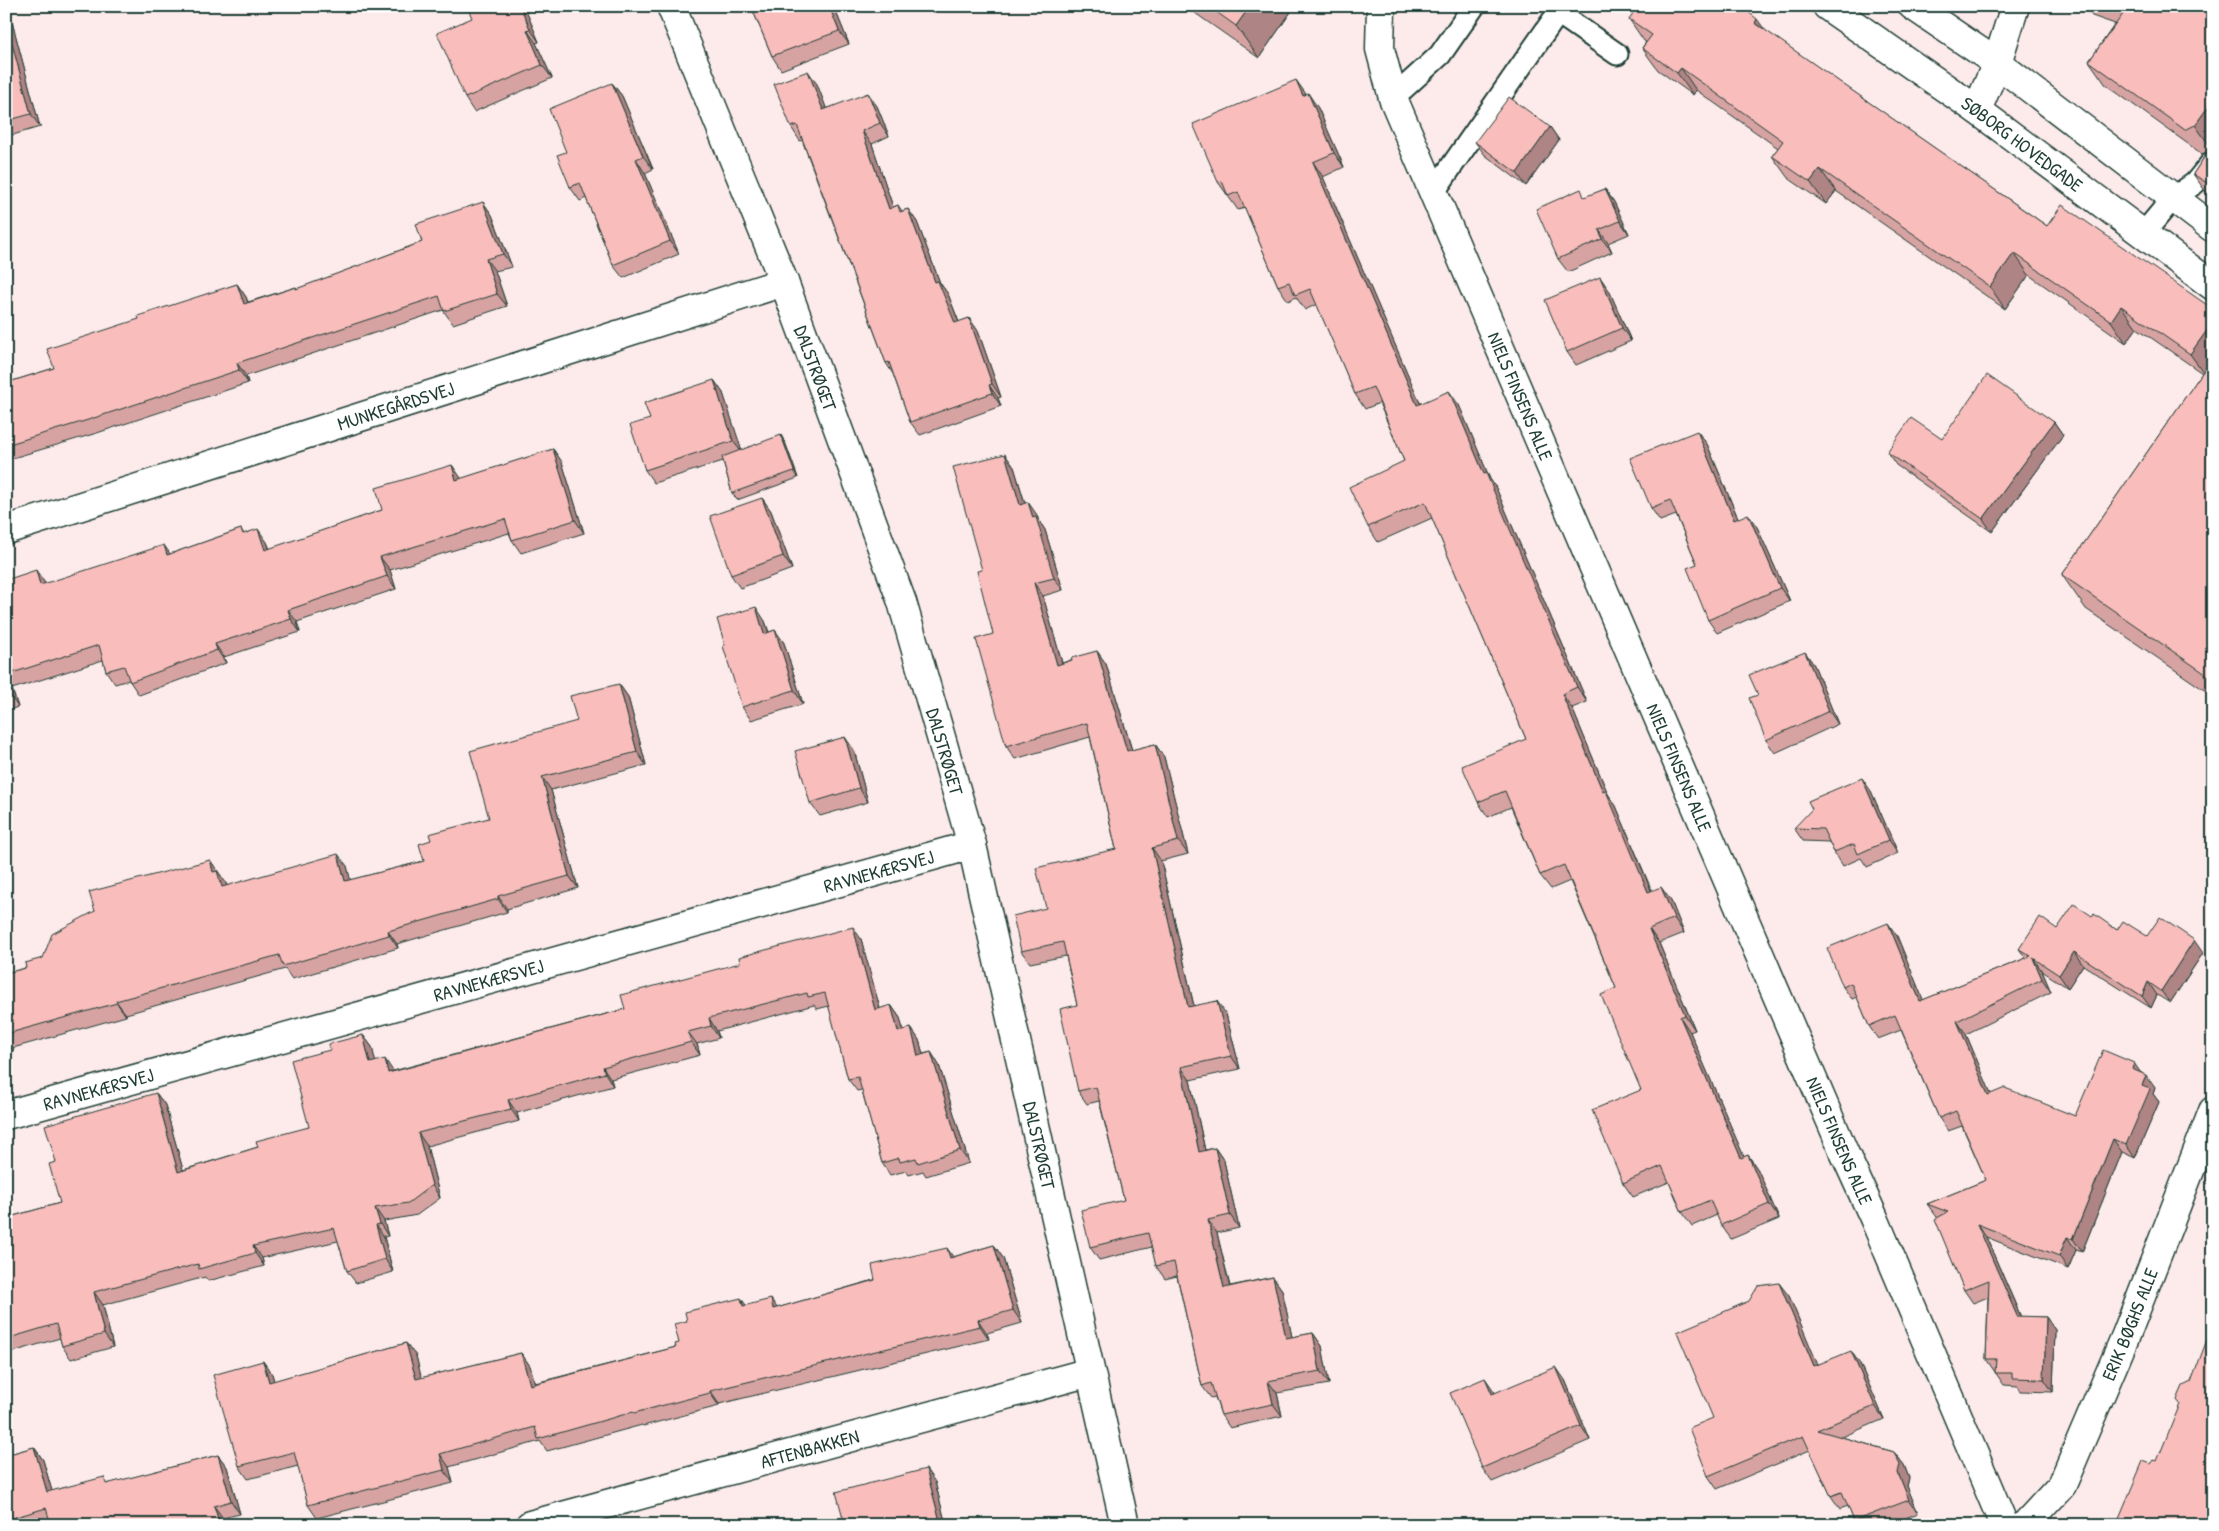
<svg xmlns="http://www.w3.org/2000/svg" width="2219" height="1531" font-family="'Patrick Hand',sans-serif">
<rect width="100%" height="100%" fill="#fdebeb"/>
<filter id="ink" filterUnits="userSpaceOnUse"><feTurbulence type="fractalNoise" baseFrequency=".02" numOctaves="2"/><feDisplacementMap in="SourceGraphic" scale="10" xChannelSelector="R" yChannelSelector="G"/><feConvolveMatrix kernelMatrix="1 2 1 2 8 2 1 2 1" color-interpolation-filters="sRGB"/></filter>
<g filter="url(#ink)">
<g fill="none" stroke-linecap="round" stroke-linejoin="round">
<defs>
<path id="lane" d="M 1393,98 L 1440,55 L 1474,6
M 1433,193 L 1558,13 L 1617,54
M 2143,234 L 2173,198 L 2195,183 L 2213,161"/>
<g id="street">
<path id="s1" d="M 671,6 L 784,282 L 902,602 L 972,845 L 1125,1525"/>
<path id="s2" d="M 1381,6 L 1380,49 L 1393,98 L 1844,1152 L 1874,1218 L 2004,1525"/>
<path d="M 1977,110 L 1997,63 L 2015,6"/>
<path id="s3" d="M 6,530 L 784,282"/>
<path id="s4" d="M 6,1115 L 972,845"/>
<path id="s5" d="M 530,1525 L 1090,1372"/>
<path id="s6" d="M 2025,1525 L 2062,1485 L 2126,1335 L 2213,1111"/>
</g>
<g id="secondary">
<path id="s7" d="M 1827,6 L 1977,110 L 2213,286"/>
<path d="M 1913,6 L 1997,63 L 2213,228"/>
</g>
</defs>
<!-- lane casing -->
<use href="#lane" stroke="#1f3d34" stroke-width="25"/>
<!-- street casing -->
<use href="#street" stroke="#1f3d34" stroke-width="31"/>
<!-- secondary casing -->
<use href="#secondary" stroke="#1f3d34" stroke-width="31"/>
<!-- lane -->
<use href="#lane" stroke="#fff" stroke-width="21"/>
<!-- street -->
<use href="#street" stroke="#fff" stroke-width="28"/>
<!-- secondary -->
<use href="#secondary" stroke="#fff" stroke-width="28"/>
</g>
<!-- wall -->
<path fill="#d6a3a2" stroke="#1f3d34" d="M 6,6 L 8,7 L 40,127 L 6,137 Z
M 524,6 L 539,42 L 536,43 L 552,78 L 474,112 L 465,98 L 472,18 Z
M 751,6 L 832,6 L 836,12 L 849,44 L 781,70 L 772,56 Z
M 1185,6 L 1295,6 L 1259,58 Z
M 2085,6 L 2213,6 L 2213,200 L 2211,199 L 2193,174 L 2208,151 L 2202,154 L 2106,85 L 2089,61 L 2115,24 L 2092,16 Z
M 1629,19 L 1766,31 L 2047,226 L 2213,309 L 2213,696 L 2086,609 L 2062,575 L 2202,373 L 2137,328 L 2126,343 L 2029,275 L 2005,309 L 1836,191 L 1826,204 L 1788,178 L 1772,156 L 1778,148 L 1696,90 L 1693,95 L 1658,70 L 1642,48 L 1646,42 L 1644,41 Z
M 612,83 L 622,96 L 653,169 L 645,173 L 679,254 L 623,278 L 613,265 L 586,198 L 580,201 L 570,187 L 566,152 Z
M 817,84 L 826,108 L 877,106 L 889,136 L 872,144 L 893,207 L 898,205 L 902,211 L 908,209 L 917,222 L 940,283 L 948,294 L 959,322 L 969,318 L 978,331 L 1001,397 L 998,398 L 1001,406 L 920,435 L 910,422 L 893,374 L 886,363 L 802,140 L 800,141 L 791,127 Z
M 1306,94 L 1318,108 L 1344,167 L 1323,177 L 1420,403 L 1459,405 L 1490,479 L 1496,488 L 1587,702 L 1572,708 L 1608,794 L 1616,806 L 1652,891 L 1671,901 L 1684,933 L 1659,943 L 1695,1030 L 1690,1032 L 1744,1157 L 1748,1155 L 1758,1170 L 1779,1219 L 1731,1239 L 1721,1225 L 1717,1215 L 1692,1226 L 1682,1212 L 1669,1182 L 1633,1197 L 1623,1183 L 1641,1090 L 1616,988 L 1570,881 L 1551,889 L 1540,875 L 1511,807 L 1488,817 L 1478,802 L 1526,739 L 1432,518 L 1378,542 L 1368,527 L 1404,461 L 1379,403 L 1365,409 L 1355,394 L 1317,304 L 1305,310 L 1296,297 L 1288,301 L 1278,286 L 1245,208 L 1238,210 L 1218,182 Z
M 1550,127 L 1559,140 L 1526,186 L 1485,155 L 1475,142 Z
M 1605,189 L 1614,202 L 1629,234 L 1608,243 L 1612,252 L 1568,272 L 1558,259 L 1586,197 Z
M 483,202 L 492,215 L 512,267 L 495,271 L 507,306 L 453,324 L 443,310 L 246,376 L 248,383 L 97,433 L 6,460 L 6,383 L 54,368 L 139,319 L 237,284 L 246,297 L 248,302 L 296,287 L 297,289 L 422,242 Z
M 1609,290 L 1631,341 L 1576,365 L 1567,352 Z
M 714,380 L 723,393 L 741,450 L 785,442 L 798,478 L 737,500 L 732,493 L 723,461 L 654,483 L 645,470 L 650,419 Z
M 2054,422 L 2063,435 L 1992,532 L 1896,465 L 1887,452 L 1942,439 Z
M 1697,431 L 1707,444 L 1738,518 L 1757,527 L 1790,601 L 1717,633 L 1708,620 L 1697,564 L 1676,515 L 1660,521 L 1651,508 Z
M 553,449 L 562,462 L 584,533 L 521,553 L 512,540 L 509,533 L 390,570 L 396,589 L 297,622 L 300,632 L 224,657 L 226,663 L 139,695 L 129,680 L 115,684 L 106,671 L 103,660 L 12,689 L 18,707 L 6,711 L 6,580 L 45,584 L 170,554 L 241,529 L 244,534 L 267,542 L 270,549 L 382,510 L 452,465 L 461,479 Z
M 1014,467 L 1025,503 L 1037,515 L 1038,519 L 1045,530 L 1063,590 L 1043,596 L 1062,663 L 1097,651 L 1106,664 L 1132,750 L 1155,744 L 1164,757 L 1188,854 L 1161,861 L 1194,1006 L 1226,1014 L 1240,1069 L 1190,1080 L 1205,1150 L 1215,1148 L 1224,1161 L 1239,1228 L 1217,1233 L 1230,1286 L 1273,1277 L 1282,1290 L 1292,1337 L 1313,1333 L 1322,1346 L 1329,1384 L 1277,1393 L 1282,1416 L 1230,1428 L 1221,1415 L 1215,1397 L 1211,1398 L 1202,1386 L 1177,1276 L 1165,1279 L 1156,1266 L 1152,1247 L 1099,1260 L 1090,1247 L 1124,1200 L 1099,1101 L 1087,1104 L 1078,1091 L 1077,1005 L 1066,956 L 1030,963 L 1021,951 L 1046,908 L 1116,849 L 1090,737 L 1015,759 L 1006,746 L 993,634 L 982,570 Z
M 762,498 L 771,511 L 792,569 L 740,588 L 731,575 Z
M 765,621 L 769,632 L 775,630 L 784,643 L 803,704 L 751,720 L 742,707 L 725,645 Z
M 1805,652 L 1814,665 L 1838,724 L 1775,753 L 1766,740 L 1758,695 Z
M 619,684 L 628,697 L 646,765 L 551,790 L 578,888 L 507,909 L 507,912 L 397,944 L 398,948 L 292,979 L 285,969 L 126,1014 L 126,1016 L 13,1048 L 13,1051 L 6,1053 L 6,973 L 26,968 L 210,860 L 226,883 L 227,886 L 347,866 L 350,880 L 424,861 L 431,840 L 489,818 L 577,721 Z
M 854,750 L 868,802 L 820,816 L 810,803 Z
M 1871,791 L 1898,853 L 1867,867 L 1861,858 L 1843,866 L 1834,852 L 1829,842 L 1803,841 L 1794,828 Z
M 2092,916 L 2117,930 L 2147,936 L 2203,953 L 2170,1003 L 2157,995 L 2151,1008 L 2083,965 L 2068,988 L 2042,971 L 2051,992 L 1966,1034 L 1991,1094 L 2075,1116 L 2141,1072 L 2155,1088 L 2153,1094 L 2159,1102 L 2135,1158 L 2122,1152 L 2082,1252 L 2076,1250 L 2068,1269 L 1986,1237 L 2021,1317 L 2046,1317 L 2055,1330 L 2053,1392 L 2021,1391 L 2018,1386 L 2004,1385 L 1986,1359 L 1988,1297 L 1973,1303 L 1964,1290 L 1937,1217 L 1927,1204 L 1986,1180 L 1962,1126 L 1948,1131 L 1939,1118 L 1901,1030 L 1878,1039 L 1869,1026 L 1857,997 L 1852,999 L 1843,987 L 1897,936 L 1923,1000 L 2026,958 L 2019,949 L 2057,929 Z
M 861,939 L 880,1009 L 891,1005 L 900,1018 L 903,1030 L 911,1028 L 919,1040 L 923,1054 L 931,1052 L 939,1065 L 969,1163 L 926,1176 L 923,1171 L 909,1175 L 906,1171 L 890,1175 L 882,1163 L 862,1090 L 857,1091 L 848,1079 L 829,1006 L 817,1009 L 814,1005 L 717,1031 L 719,1038 L 697,1044 L 700,1055 L 611,1079 L 613,1086 L 517,1113 L 519,1121 L 427,1146 L 440,1198 L 417,1215 L 384,1221 L 388,1236 L 384,1237 L 393,1272 L 356,1283 L 347,1271 L 338,1241 L 262,1258 L 264,1266 L 208,1281 L 205,1277 L 103,1305 L 113,1347 L 71,1359 L 62,1346 L 60,1338 L 6,1354 L 6,1218 L 60,1203 L 56,1162 L 156,1093 L 165,1105 L 183,1170 L 258,1147 L 309,1127 L 330,1050 L 363,1035 L 372,1047 L 375,1062 L 393,1071 L 625,1009 Z
M 994,1245 L 1003,1258 L 1022,1323 L 987,1333 L 989,1339 L 719,1404 L 719,1406 L 643,1426 L 642,1425 L 547,1451 L 540,1441 L 449,1467 L 453,1483 L 317,1518 L 308,1505 L 298,1466 L 248,1479 L 239,1466 L 272,1374 L 274,1381 L 406,1343 L 416,1356 L 421,1378 L 521,1353 L 530,1366 L 535,1383 L 676,1347 L 679,1343 L 746,1306 L 777,1308 Z
M 1789,1296 L 1817,1364 L 1860,1364 L 1884,1419 L 1842,1437 L 1894,1452 L 1904,1465 L 1909,1478 L 1907,1486 L 1918,1513 L 1888,1525 L 1857,1525 L 1854,1521 L 1848,1506 L 1840,1509 L 1831,1496 L 1810,1450 L 1717,1489 L 1708,1476 Z
M 1565,1380 L 1590,1440 L 1492,1482 L 1482,1468 L 1494,1391 L 1495,1393 Z
M 34,1447 L 43,1460 L 52,1491 L 108,1484 L 218,1455 L 227,1467 L 240,1514 L 223,1518 L 50,1522 L 40,1525 L 6,1525 L 6,1455 Z
M 935,1482 L 946,1525 L 845,1525 Z"/>
<!-- shaded-wall -->
<path fill="#ae8484" stroke="#1f3d34" d="M 6,6 L 8,7 L 40,127 L 31,114 L 6,22 Z
M 520,6 L 524,6 L 539,42 L 530,29 Z
M 829,6 L 832,6 L 836,12 L 849,44 L 839,31 Z
M 1250,6 L 1295,6 L 1259,58 L 1236,26 Z
M 1757,19 L 1773,41 L 1755,23 Z
M 527,30 L 536,43 L 552,78 L 542,65 Z
M 1681,68 L 1696,90 L 1693,95 L 1677,73 Z
M 808,71 L 817,84 L 832,123 L 823,110 Z
M 1296,80 L 1306,94 L 1303,96 Z
M 612,83 L 622,96 L 653,169 L 643,156 Z
M 868,93 L 877,106 L 889,136 L 880,123 Z
M 1308,93 L 1318,108 L 1344,167 L 1334,153 Z
M 2213,100 L 2213,147 L 2212,149 L 2195,125 Z
M 1550,127 L 1559,140 L 1526,186 L 1517,173 Z
M 862,131 L 872,144 L 898,222 L 889,209 Z
M 636,159 L 645,173 L 679,254 L 670,241 Z
M 1313,162 L 1323,177 L 1427,419 L 1417,405 Z
M 1820,169 L 1836,191 L 1826,204 L 1810,182 Z
M 1605,189 L 1614,202 L 1629,234 L 1620,221 Z
M 483,202 L 492,215 L 512,267 L 503,254 Z
M 908,209 L 917,222 L 940,283 L 948,294 L 964,336 L 955,323 L 935,282 Z
M 1599,230 L 1608,243 L 1612,252 L 1602,239 Z
M 2014,253 L 2029,275 L 2005,309 L 1990,287 Z
M 486,259 L 495,271 L 507,306 L 497,294 Z
M 1600,277 L 1609,290 L 1631,341 L 1622,328 Z
M 237,284 L 246,297 L 253,317 L 244,304 Z
M 2121,306 L 2137,328 L 2126,343 L 2111,321 Z
M 969,318 L 978,331 L 1001,397 L 992,384 Z
M 2213,322 L 2213,366 L 2206,376 L 2190,354 Z
M 237,363 L 246,376 L 248,383 L 239,370 Z
M 714,380 L 723,393 L 743,454 L 733,441 Z
M 989,385 L 998,398 L 1001,406 L 992,393 Z
M 1449,391 L 1459,405 L 1490,479 L 1496,488 L 1587,702 L 1577,687 L 1484,474 Z
M 2054,422 L 2063,435 L 1992,532 L 1983,519 Z
M 1697,431 L 1707,444 L 1744,533 L 1734,520 Z
M 781,435 L 785,442 L 798,478 L 794,471 Z
M 553,449 L 562,462 L 584,533 L 575,520 Z
M 1005,454 L 1014,467 L 1029,517 L 1020,505 Z
M 452,465 L 461,478 L 465,493 L 456,480 Z
M 762,498 L 771,511 L 792,569 L 783,556 Z
M 1028,502 L 1037,515 L 1038,519 L 1045,530 L 1063,590 L 1054,578 L 1033,518 Z
M 1748,514 L 1757,527 L 1790,601 L 1780,588 Z
M 258,529 L 267,542 L 274,563 L 265,550 Z
M 164,545 L 173,558 L 167,555 Z
M 380,557 L 390,570 L 396,589 L 387,576 Z
M 36,570 L 45,583 L 50,598 L 40,585 Z
M 1034,583 L 1043,596 L 1066,677 L 1057,665 Z
M 756,607 L 765,621 L 773,647 L 764,634 Z
M 288,610 L 297,622 L 300,632 L 291,619 Z
M 775,630 L 784,643 L 803,704 L 794,690 Z
M 215,644 L 224,657 L 226,663 L 217,650 Z
M 1097,651 L 1106,664 L 1136,764 L 1127,751 Z
M 1805,652 L 1814,665 L 1838,724 L 1829,711 Z
M 6,681 L 12,689 L 18,707 L 9,694 L 6,687 Z
M 619,684 L 628,697 L 646,765 L 637,752 Z
M 1562,694 L 1572,708 L 1608,794 L 1616,806 L 1658,907 L 1648,892 L 1603,792 Z
M 845,737 L 854,750 L 868,802 L 859,788 Z
M 1155,744 L 1164,757 L 1188,854 L 1178,841 Z
M 542,777 L 551,790 L 578,888 L 569,876 Z
M 1862,778 L 1871,791 L 1898,853 L 1889,840 Z
M 1152,848 L 1161,861 L 1197,1020 L 1188,1007 Z
M 338,854 L 347,866 L 354,894 L 345,881 Z
M 210,860 L 226,883 L 231,900 L 222,887 L 213,872 Z
M 1661,887 L 1671,901 L 1684,933 L 1674,918 Z
M 498,896 L 507,909 L 507,912 L 498,899 Z
M 1888,923 L 1897,936 L 1929,1014 L 1920,1001 Z
M 853,927 L 861,939 L 884,1023 L 875,1010 Z
M 1649,929 L 1659,943 L 1695,1030 L 1685,1015 Z
M 388,931 L 397,944 L 398,948 L 389,935 Z
M 2194,940 L 2203,953 L 2170,1003 L 2161,991 Z
M 2074,952 L 2083,965 L 2068,988 L 2059,975 Z
M 2033,958 L 2042,971 L 2051,992 L 2042,979 Z
M 2148,982 L 2157,995 L 2151,1008 L 2142,996 Z
M 116,1001 L 126,1014 L 126,1016 L 117,1003 Z
M 1217,1001 L 1226,1014 L 1240,1069 L 1231,1056 Z
M 891,1005 L 900,1018 L 907,1044 L 898,1031 Z
M 1680,1017 L 1690,1032 L 1751,1173 L 1741,1158 Z
M 709,1018 L 717,1031 L 719,1038 L 711,1026 Z
M 1957,1021 L 1966,1034 L 1997,1108 L 1988,1095 Z
M 911,1028 L 919,1040 L 927,1068 L 918,1056 Z
M 688,1032 L 697,1044 L 700,1055 L 691,1042 Z
M 363,1035 L 372,1047 L 379,1076 L 370,1063 Z
M 6,1039 L 13,1048 L 13,1051 L 6,1040 Z
M 931,1052 L 939,1065 L 969,1163 L 960,1150 Z
M 385,1059 L 393,1071 L 388,1073 Z
M 2134,1063 L 2143,1076 L 2132,1069 Z
M 603,1067 L 611,1079 L 613,1086 L 605,1073 Z
M 1181,1067 L 1190,1080 L 1208,1165 L 1199,1152 Z
M 2146,1075 L 2155,1088 L 2153,1094 L 2159,1102 L 2135,1158 L 2126,1145 L 2142,1086 Z
M 156,1093 L 165,1105 L 187,1184 L 178,1172 Z
M 508,1100 L 517,1113 L 519,1121 L 511,1109 Z
M 418,1133 L 427,1146 L 440,1198 L 432,1185 Z
M 2113,1139 L 2122,1152 L 2082,1252 L 2073,1239 Z
M 1215,1148 L 1224,1161 L 1239,1228 L 1230,1215 Z
M 1748,1155 L 1758,1170 L 1779,1219 L 1769,1204 Z
M 375,1208 L 384,1221 L 388,1236 L 380,1224 Z
M 1208,1220 L 1217,1233 L 1233,1301 L 1224,1288 Z
M 1977,1224 L 1986,1237 L 2026,1329 L 2017,1316 Z
M 376,1225 L 384,1237 L 393,1272 L 385,1259 Z
M 2067,1237 L 2076,1250 L 2068,1269 L 2059,1256 Z
M 994,1245 L 1003,1258 L 1022,1323 L 1013,1310 Z
M 253,1246 L 262,1258 L 264,1266 L 255,1253 Z
M 947,1248 L 956,1261 L 950,1258 Z
M 1273,1277 L 1282,1290 L 1295,1351 L 1286,1338 Z
M 1779,1283 L 1789,1296 L 1824,1379 L 1814,1366 Z
M 94,1292 L 103,1305 L 113,1347 L 104,1334 Z
M 741,1298 L 750,1311 L 743,1306 Z
M 771,1299 L 780,1312 L 773,1309 Z
M 2046,1317 L 2055,1330 L 2053,1392 L 2044,1379 Z
M 978,1320 L 987,1333 L 989,1339 L 980,1326 Z
M 1313,1333 L 1322,1346 L 1329,1384 L 1320,1371 Z
M 406,1343 L 416,1356 L 425,1392 L 416,1379 Z
M 1851,1351 L 1860,1364 L 1884,1419 L 1875,1406 Z
M 521,1353 L 530,1366 L 539,1398 L 530,1385 Z
M 263,1361 L 272,1374 L 278,1395 L 269,1382 Z
M 1556,1367 L 1565,1380 L 1590,1440 L 1581,1426 Z
M 1485,1378 L 1494,1391 L 1501,1407 L 1492,1394 Z
M 1268,1381 L 1277,1393 L 1282,1416 L 1273,1404 Z
M 710,1391 L 719,1404 L 719,1406 L 710,1393 Z
M 34,1447 L 43,1460 L 56,1505 L 47,1492 Z
M 1894,1452 L 1904,1465 L 1909,1478 L 1907,1486 L 1918,1513 L 1909,1500 L 1898,1473 Z
M 440,1454 L 449,1467 L 453,1483 L 444,1470 Z
M 218,1455 L 227,1467 L 240,1514 L 231,1501 Z
M 926,1469 L 935,1482 L 946,1525 L 942,1525 L 940,1521 Z
M 214,1506 L 223,1518 L 225,1525 L 220,1525 Z"/>
<!-- building -->
<path fill="#f9bdbc" stroke="#1f3d34" d="M 467,6 L 520,6 L 530,29 L 527,30 L 542,65 L 465,98 L 437,33 L 472,18 Z
M 751,6 L 829,6 L 839,31 L 772,56 Z
M 1208,6 L 1250,6 L 1236,26 Z
M 1638,6 L 1741,6 L 1757,19 L 1755,23 L 2047,226 L 2062,205 L 2213,309 L 2213,322 L 2190,354 L 2121,306 L 2111,321 L 2014,253 L 1990,287 L 1820,169 L 1810,182 L 1772,156 L 1783,141 L 1681,68 L 1677,73 L 1642,48 L 1652,35 L 1629,19 Z
M 2116,6 L 2213,6 L 2213,100 L 2195,125 L 2185,130 L 2089,61 L 2126,10 Z
M 6,22 L 31,114 L 6,121 Z
M 808,71 L 823,110 L 868,93 L 880,123 L 862,131 L 889,209 L 898,205 L 900,212 L 908,209 L 935,282 L 938,281 L 955,323 L 969,318 L 992,384 L 989,385 L 992,393 L 910,422 L 889,362 L 886,363 L 797,125 L 791,127 L 774,84 Z
M 1296,80 L 1303,96 L 1308,93 L 1334,153 L 1313,162 L 1417,405 L 1449,391 L 1484,474 L 1486,473 L 1577,687 L 1562,694 L 1603,792 L 1606,791 L 1648,892 L 1661,887 L 1674,918 L 1649,929 L 1685,1015 L 1680,1017 L 1741,1158 L 1748,1155 L 1769,1204 L 1721,1225 L 1710,1200 L 1682,1212 L 1662,1166 L 1623,1183 L 1592,1110 L 1641,1090 L 1601,995 L 1616,988 L 1564,865 L 1540,875 L 1505,791 L 1478,802 L 1462,766 L 1526,739 L 1425,502 L 1368,527 L 1349,487 L 1404,461 L 1373,387 L 1355,394 L 1310,289 L 1295,295 L 1289,282 L 1278,286 L 1238,192 L 1228,196 L 1222,181 L 1218,182 L 1193,124 Z
M 612,83 L 643,156 L 636,159 L 670,241 L 613,265 L 580,183 L 570,187 L 557,155 L 566,152 L 549,109 Z
M 1509,97 L 1550,127 L 1517,173 L 1475,142 Z
M 2213,144 L 2213,187 L 2193,174 Z
M 1581,189 L 1584,197 L 1605,189 L 1620,221 L 1599,230 L 1602,239 L 1558,259 L 1536,209 Z
M 483,202 L 503,254 L 486,259 L 497,294 L 444,311 L 439,296 L 237,363 L 239,370 L 88,420 L 6,445 L 6,383 L 54,368 L 47,349 L 139,319 L 138,316 L 237,284 L 244,304 L 296,287 L 296,289 L 422,242 L 416,224 Z
M 1600,277 L 1622,328 L 1567,352 L 1545,300 Z
M 2213,357 L 2213,679 L 2062,575 Z
M 1987,375 L 2054,422 L 1983,519 L 1887,452 L 1911,418 L 1942,439 Z
M 714,380 L 733,441 L 645,470 L 630,425 L 650,419 L 644,403 Z
M 1697,431 L 1734,520 L 1748,514 L 1780,588 L 1708,620 L 1687,568 L 1697,564 L 1670,500 L 1651,508 L 1630,458 Z
M 781,435 L 794,471 L 732,493 L 722,457 Z
M 553,449 L 575,520 L 512,540 L 505,519 L 380,557 L 387,576 L 288,610 L 291,619 L 215,644 L 217,650 L 130,682 L 124,666 L 106,671 L 99,645 L 6,675 L 6,580 L 36,570 L 40,585 L 164,545 L 167,555 L 241,529 L 243,534 L 258,529 L 265,550 L 382,510 L 376,488 L 452,465 L 456,480 Z
M 1005,454 L 1020,505 L 1028,502 L 1033,518 L 1036,517 L 1054,578 L 1034,583 L 1057,665 L 1072,660 L 1071,658 L 1097,651 L 1127,751 L 1155,744 L 1178,841 L 1152,848 L 1188,1007 L 1217,1001 L 1231,1056 L 1181,1067 L 1199,1152 L 1215,1148 L 1230,1215 L 1208,1220 L 1224,1288 L 1273,1277 L 1286,1338 L 1313,1333 L 1320,1371 L 1268,1381 L 1273,1404 L 1221,1415 L 1211,1383 L 1202,1386 L 1174,1262 L 1156,1266 L 1148,1233 L 1090,1247 L 1081,1210 L 1124,1200 L 1096,1087 L 1078,1091 L 1060,1009 L 1077,1005 L 1063,942 L 1021,951 L 1013,916 L 1046,908 L 1036,868 L 1116,849 L 1087,723 L 1006,746 L 976,639 L 993,634 L 977,571 L 982,570 L 953,467 Z
M 762,498 L 783,556 L 731,575 L 710,516 Z
M 756,607 L 764,634 L 775,630 L 794,690 L 742,707 L 723,646 L 725,645 L 717,619 Z
M 1805,652 L 1829,711 L 1766,740 L 1749,698 L 1758,695 L 1749,675 Z
M 619,684 L 637,752 L 542,777 L 569,876 L 498,896 L 498,899 L 388,931 L 389,935 L 283,966 L 279,955 L 116,1001 L 117,1003 L 6,1034 L 6,973 L 26,968 L 25,963 L 43,958 L 52,934 L 95,911 L 89,892 L 210,860 L 213,872 L 217,871 L 222,887 L 338,854 L 345,881 L 424,861 L 419,844 L 431,840 L 429,834 L 489,818 L 470,751 L 577,721 L 570,696 Z
M 6,687 L 9,694 L 6,695 Z
M 845,737 L 859,788 L 810,803 L 795,751 Z
M 1862,778 L 1889,840 L 1858,854 L 1854,844 L 1834,852 L 1823,829 L 1794,828 L 1812,809 L 1808,801 Z
M 2074,904 L 2092,916 L 2094,914 L 2117,930 L 2123,921 L 2147,936 L 2160,917 L 2194,940 L 2161,991 L 2148,982 L 2142,996 L 2074,952 L 2059,975 L 2033,958 L 2042,979 L 1957,1021 L 1988,1095 L 2005,1088 L 2075,1116 L 2103,1050 L 2134,1063 L 2132,1069 L 2146,1075 L 2142,1086 L 2150,1089 L 2126,1145 L 2113,1139 L 2073,1239 L 2067,1237 L 2059,1256 L 1977,1224 L 2017,1316 L 2046,1317 L 2044,1379 L 2012,1378 L 2012,1373 L 1995,1373 L 1996,1359 L 1986,1359 L 1989,1280 L 1964,1290 L 1935,1219 L 1948,1212 L 1927,1204 L 1986,1180 L 1956,1111 L 1939,1118 L 1895,1015 L 1869,1026 L 1851,983 L 1843,987 L 1827,948 L 1888,923 L 1920,1001 L 2031,956 L 2019,949 L 2040,917 L 2057,929 Z
M 853,927 L 875,1010 L 891,1005 L 898,1031 L 911,1028 L 918,1056 L 931,1052 L 960,1150 L 918,1163 L 916,1158 L 900,1162 L 899,1158 L 882,1163 L 858,1077 L 848,1079 L 825,993 L 808,997 L 807,993 L 709,1018 L 711,1026 L 688,1032 L 691,1042 L 603,1067 L 605,1073 L 508,1100 L 511,1109 L 418,1133 L 432,1185 L 408,1203 L 375,1208 L 380,1224 L 376,1225 L 385,1259 L 347,1271 L 334,1228 L 253,1246 L 255,1253 L 199,1269 L 198,1264 L 94,1292 L 104,1334 L 62,1346 L 56,1324 L 6,1339 L 6,1218 L 60,1203 L 49,1164 L 56,1162 L 45,1125 L 156,1093 L 178,1172 L 258,1147 L 256,1141 L 309,1127 L 291,1060 L 330,1050 L 329,1044 L 363,1035 L 370,1063 L 385,1059 L 388,1073 L 625,1009 L 621,995 L 740,963 L 739,957 Z
M 994,1245 L 1013,1310 L 978,1320 L 980,1326 L 710,1391 L 710,1393 L 634,1413 L 633,1412 L 538,1439 L 535,1427 L 440,1454 L 444,1470 L 308,1505 L 294,1452 L 239,1466 L 213,1375 L 263,1361 L 269,1382 L 406,1343 L 416,1379 L 521,1353 L 530,1385 L 676,1347 L 675,1344 L 679,1343 L 674,1324 L 687,1321 L 685,1312 L 741,1298 L 743,1306 L 771,1299 L 773,1309 L 875,1280 L 872,1265 L 947,1248 L 950,1258 Z
M 1779,1283 L 1814,1366 L 1851,1351 L 1875,1406 L 1817,1430 L 1894,1452 L 1900,1464 L 1898,1473 L 1909,1500 L 1854,1521 L 1842,1492 L 1831,1496 L 1803,1436 L 1708,1476 L 1689,1428 L 1713,1418 L 1677,1332 L 1749,1301 L 1758,1286 Z
M 2213,1304 L 2213,1314 L 2209,1313 Z
M 2213,1324 L 2213,1525 L 2116,1525 L 2143,1461 L 2151,1464 L 2154,1460 L 2157,1461 L 2180,1404 L 2177,1400 L 2183,1386 L 2191,1382 Z
M 1556,1367 L 1581,1426 L 1482,1468 L 1450,1393 L 1485,1378 L 1492,1394 Z
M 34,1447 L 47,1492 L 104,1477 L 106,1484 L 218,1455 L 231,1501 L 214,1506 L 220,1525 L 51,1525 L 46,1508 L 6,1520 L 6,1455 Z
M 926,1469 L 940,1521 L 925,1525 L 845,1525 L 836,1492 Z"/>
</g>
<g text-anchor="middle" stroke-width="5" stroke-linejoin="round" paint-order="stroke">
<!-- street labels -->
<g font-size="19" fill="#1f3d34" stroke="#fff">
<text dy="7" stroke="none"><textPath href="#s7" startOffset="239">SØBORG HOVEDGADE</textPath></text>
<text dy="7" stroke="none"><textPath href="#s1" startOffset="390">DALSTRØGET</textPath></text>
<text dy="7" stroke="none"><textPath href="#s2" startOffset="418">NIELS FINSENS ALLE</textPath></text>
<text dy="7" stroke="none"><textPath href="#s3" startOffset="409">MUNKEGÅRDSVEJ</textPath></text>
<text dy="7" stroke="none"><textPath href="#s1" startOffset="795">DALSTRØGET</textPath></text>
<text dy="7" stroke="none"><textPath href="#s2" startOffset="822">NIELS FINSENS ALLE</textPath></text>
<text dy="7" stroke="none"><textPath href="#s4" startOffset="906">RAVNEKÆRSVEJ</textPath></text>
<text dy="7" stroke="none"><textPath href="#s4" startOffset="501">RAVNEKÆRSVEJ</textPath></text>
<text dy="7" stroke="none"><textPath href="#s4" startOffset="96">RAVNEKÆRSVEJ</textPath></text>
<text dy="7" stroke="none"><textPath href="#s2" startOffset="1228">NIELS FINSENS ALLE</textPath></text>
<text dy="7" stroke="none"><textPath href="#s1" startOffset="1200">DALSTRØGET</textPath></text>
<text dy="7" stroke="none"><textPath href="#s6" startOffset="229">ERIK BØGHS ALLE</textPath></text>
<text dy="7" stroke="none"><textPath href="#s5" startOffset="290">AFTENBAKKEN</textPath></text>
</g>
</g>
<!-- margin -->
<rect width="2219" height="1531" fill="none" stroke="#fff" stroke-width="25"/>
<rect x="12" y="12" width="2194" height="1506" fill="none" stroke="#1f3d34" stroke-width="2" filter="url(#ink)"/>
</svg>
